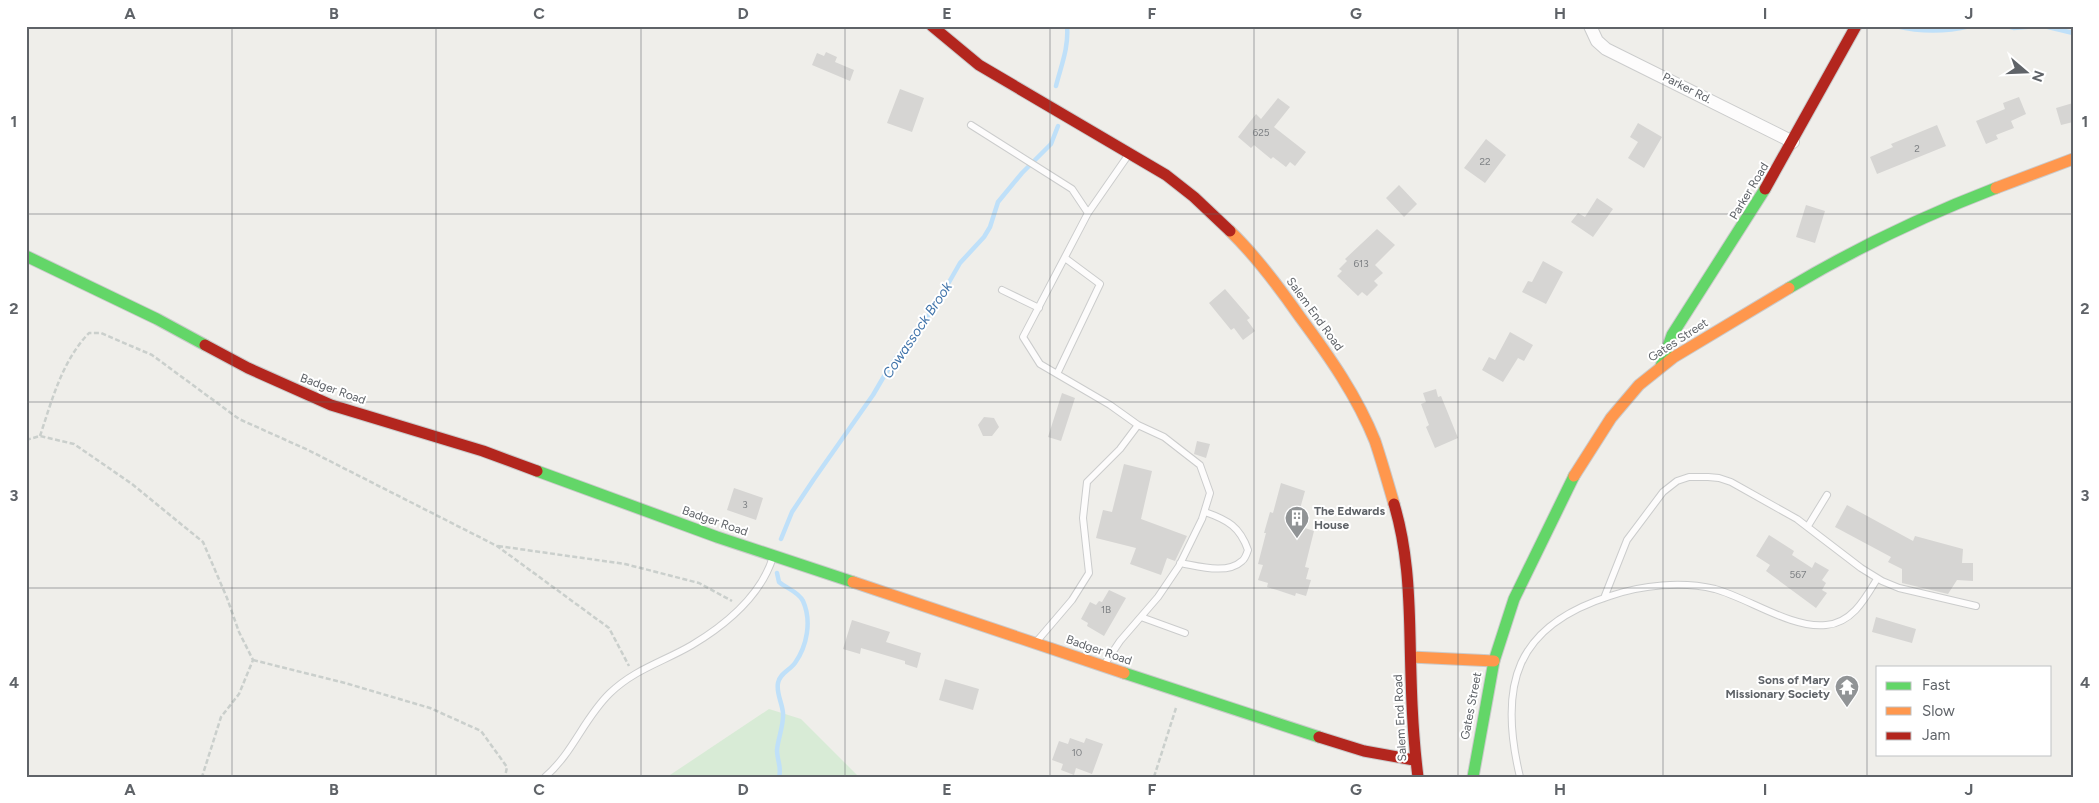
<svg xmlns="http://www.w3.org/2000/svg" width="2099" height="803" font-family="Figtree,sans-serif">
<rect width="100%" height="100%" fill="#efeeea"/>
<!-- green -->
<path fill="#d8ebd6" d="M 769,709 L 801,719 L 859,777 L 667,777 Z"/>
<g fill="none" stroke-linecap="round" stroke-linejoin="round">
<!-- stream -->
<path stroke="#bfe0f9" stroke-width="4.5" d="M 1896,26 C 1921,32 1945,32 1970,26
M 2007,26 L 2014,28 L 2037,26
M 2044,26 L 2073,33
M 1056,86 C 1061,66 1069,47 1067,26
M 781,539 L 792,512 L 814,479 L 873,395 L 890,366 L 936,305 L 960,263 L 984,237 L 990,227 L 998,202 L 1022,173 L 1051,144 L 1058,126
M 777,573 L 779,582 C 786,588 799,592 803,601 C 812,621 807,646 795,663 C 790,670 780,673 778,683 C 776,693 782,702 783,713 C 784,725 778,738 777,750 C 777,760 782,768 779,777"/>
</g>
<!-- building -->
<path fill="#d6d5d3" d="M 826,52 L 837,57 L 835,62 L 854,70 L 850,81 L 812,65 L 817,53 L 824,56 Z
M 900,89 L 924,98 L 912,132 L 887,123 Z
M 2019,97 L 2026,114 L 2011,121 L 2014,128 L 1996,135 L 1998,139 L 1986,144 L 1976,121 L 2005,109 L 2003,103 Z
M 1278,98 L 1290,107 L 1274,127 L 1306,152 L 1295,166 L 1290,162 L 1286,167 L 1273,157 L 1271,159 L 1254,145 L 1251,148 L 1238,137 L 1256,114 L 1261,119 Z
M 2073,103 L 2073,122 L 2061,125 L 2056,108 Z
M 1638,123 L 1662,137 L 1644,168 L 1628,158 L 1638,142 L 1630,137 Z
M 1937,125 L 1946,146 L 1877,174 L 1870,157 L 1893,147 L 1891,144 Z
M 1486,139 L 1506,155 L 1485,183 L 1464,168 Z
M 1399,185 L 1417,204 L 1404,217 L 1386,198 Z
M 1597,198 L 1613,209 L 1593,237 L 1571,222 L 1578,213 L 1585,217 Z
M 1806,205 L 1825,211 L 1815,243 L 1796,237 Z
M 1377,229 L 1395,245 L 1375,265 L 1383,273 L 1374,281 L 1378,285 L 1367,296 L 1362,292 L 1358,296 L 1337,276 L 1342,271 L 1339,269 L 1347,261 L 1345,259 Z
M 1543,261 L 1563,272 L 1546,304 L 1522,292 L 1528,281 L 1532,282 Z
M 1225,289 L 1250,318 L 1247,320 L 1255,331 L 1243,340 L 1234,328 L 1231,330 L 1209,303 Z
M 1510,332 L 1533,345 L 1524,361 L 1518,358 L 1503,382 L 1482,370 L 1489,357 L 1495,360 Z
M 1436,389 L 1438,397 L 1441,396 L 1458,438 L 1435,448 L 1426,427 L 1429,425 L 1421,404 L 1426,402 L 1423,393 Z
M 1062,393 L 1075,398 L 1061,441 L 1048,437 Z
M 984,417 L 994,418 L 999,427 L 992,436 L 983,436 L 978,425 Z
M 1197,441 L 1210,444 L 1206,458 L 1194,454 Z
M 1124,464 L 1152,471 L 1141,519 L 1187,536 L 1175,561 L 1167,558 L 1161,575 L 1130,564 L 1136,548 L 1096,538 L 1103,510 L 1112,512 Z
M 1281,483 L 1305,491 L 1298,516 L 1308,519 L 1305,528 L 1314,531 L 1305,567 L 1309,568 L 1306,579 L 1311,580 L 1306,596 L 1296,593 L 1295,596 L 1277,590 L 1267,587 L 1268,583 L 1258,580 L 1263,565 L 1258,564 L 1266,533 L 1264,533 L 1270,512 L 1273,513 Z
M 734,488 L 763,498 L 756,520 L 727,510 Z
M 1847,505 L 1913,541 L 1915,536 L 1963,549 L 1962,563 L 1973,563 L 1973,581 L 1957,580 L 1948,594 L 1902,583 L 1902,569 L 1888,562 L 1891,557 L 1835,527 Z
M 1769,535 L 1794,551 L 1792,555 L 1812,568 L 1815,562 L 1829,570 L 1822,580 L 1826,583 L 1822,590 L 1827,593 L 1816,608 L 1766,571 L 1770,565 L 1756,556 Z
M 1109,590 L 1126,598 L 1104,636 L 1087,626 L 1088,623 L 1081,619 L 1090,602 L 1096,605 L 1099,601 L 1102,602 Z
M 1876,617 L 1916,629 L 1912,643 L 1872,632 Z
M 852,620 L 890,632 L 886,642 L 921,653 L 917,668 L 905,664 L 905,661 L 861,648 L 860,654 L 843,649 Z
M 945,679 L 979,689 L 973,710 L 939,700 Z
M 1070,738 L 1084,743 L 1086,738 L 1103,744 L 1092,774 L 1076,768 L 1074,775 L 1061,770 L 1063,764 L 1052,760 L 1059,741 L 1068,744 Z"/>
<g fill="none" stroke-linecap="round" stroke-linejoin="round">
<defs>
<path id="lane" d="M 971,125 L 1072,189 L 1088,213
M 1002,290 L 1039,308
M 1057,374 L 1100,284 L 1065,258
M 1808,526 L 1827,495
M 1180,563 C 1198,566 1227,575 1242,561 C 1245,559 1247,553 1248,550 C 1240,527 1228,520 1205,512
M 1604,598 L 1627,540 L 1663,492 L 1677,481 L 1689,477 L 1708,477 L 1719,478 L 1731,482 L 1797,519 L 1861,568 L 1882,581 L 1899,588 L 1976,606
M 1141,617 L 1185,633
M 1037,641 L 1072,600 L 1089,573 L 1083,518 L 1087,482 L 1120,449 L 1138,425 L 1110,405 L 1040,364 L 1023,337 L 1088,213 L 1129,154
M 1104,665 L 1120,641 L 1158,597 L 1179,566 L 1202,519 L 1210,493 L 1200,465 L 1164,437 L 1138,425
M 545,777 C 573,753 584,718 610,693 C 635,669 663,662 692,645 C 727,624 761,595 773,557
M 1520,777 C 1498,685 1515,626 1610,596 C 1642,585 1682,581 1715,589 C 1748,598 1792,629 1826,625 C 1852,623 1865,599 1877,579"/>
<path id="street" d="M 1590,26 L 1597,41 L 1606,49 L 1793,142"/>
<path id="fast" d="M 26,256 L 157,319 L 205,345
M 1789,288 C 1856,248 1923,216 1996,188
M 1661,366 L 1672,335 L 1765,189
M 537,471 L 717,537 L 853,582
M 1124,673 L 1319,737
M 1473,777 L 1494,661 L 1514,599 L 1574,476"/>
<path id="slow" d="M 1996,188 L 2073,159
M 1230,231 C 1257,257 1279,287 1300,317 C 1329,356 1357,396 1375,441 C 1382,462 1388,483 1394,504
M 1574,476 L 1611,418 L 1639,385 L 1674,357 L 1789,288
M 853,582 L 1124,673
M 1411,657 L 1494,661"/>
<path id="jam" d="M 932,26 L 979,65 L 1166,175 L 1194,197 L 1230,231
M 1765,189 L 1856,26
M 205,345 L 248,368 L 331,405 L 483,451 L 537,471
M 1394,504 C 1407,547 1409,591 1410,636 C 1411,683 1412,730 1418,777
M 1319,737 L 1364,751 L 1414,760"/>
</defs>
<!-- lane casing -->
<use href="#lane" stroke="#cbcccc" stroke-width="8"/>
<!-- street casing -->
<use href="#street" stroke="#cbcccc" stroke-width="14"/>
<!-- fast casing -->
<use href="#fast" stroke="#cacacb" stroke-width="13"/>
<!-- slow casing -->
<use href="#slow" stroke="#cacacb" stroke-width="13"/>
<!-- jam casing -->
<use href="#jam" stroke="#cacacb" stroke-width="13"/>
<!-- path -->
<path stroke="#cacfcc" stroke-width="2.5" stroke-dasharray="5 2.5" stroke-linecap="butt" d="M 40,436 C 52,400 62,361 89,333 L 101,333 L 152,355 L 239,419 L 308,450 L 497,546 L 609,628 L 629,666
M 26,440 L 40,436 L 74,444 L 132,484 L 203,542 L 227,598 L 239,632 L 253,660 L 239,694 L 221,717 L 202,777
M 498,546 L 625,564 L 699,583 L 732,601
M 253,660 L 345,683 L 430,708 L 481,731 L 507,767 L 505,777
M 1154,777 L 1176,708"/>
<!-- lane -->
<use href="#lane" stroke="#fdfcfc" stroke-width="6"/>
<!-- street -->
<use href="#street" stroke="#fdfcfc" stroke-width="12"/>
<!-- fast -->
<use href="#fast" stroke="#63d668" stroke-width="11"/>
<!-- slow -->
<use href="#slow" stroke="#ff974d" stroke-width="11"/>
<!-- jam -->
<use href="#jam" stroke="#b3261e" stroke-width="11"/>
</g>
<!-- grid -->
<path fill="none" stroke="#5f6368" stroke-width="1" stroke-opacity="0.55" d="M 232,26 L 232,777M 436,26 L 436,777M 641,26 L 641,777M 845,26 L 845,777M 1050,26 L 1050,777M 1254,26 L 1254,777M 1458,26 L 1458,777M 1663,26 L 1663,777M 1867,26 L 1867,777M 26,214 L 2073,214M 26,402 L 2073,402M 26,588 L 2073,588"/>
<!-- icons -->
<defs>
<symbol id="building-pin" viewBox="-11 -11 22 30"><path d="M0 17L-7.5 6A9.5 9.5 0 1 1 7.5 6Z" fill="#919496" stroke="#fff"/><path d="M-4-6H4V6H1V3H-1V6H-4ZM-2.5-4.3h1.7v1.8h-1.7ZM.8-4.3h1.7v1.8H.8ZM-2.5-1h1.7V.8h-1.7ZM.8-1h1.7V.8H.8Z" fill="#fff"/></symbol>
<symbol id="temple-pin" viewBox="-11 -11 22 30"><path d="M0 17L-7.5 6A9.5 9.5 0 1 1 7.5 6Z" fill="#919496" stroke="#fff"/><path d="M0-6L5-2H3V0L6.5 2.5H4V6H1.5V3h-3V6H-4V2.5H-6.5L-3 0V-2H-5Z" fill="#fff"/></symbol>
</defs>
<g fill-rule="evenodd">
<use href="#building-pin" x="1283" y="504" width="28" height="38"/>
<use href="#temple-pin" x="1833" y="673" width="28" height="38"/>
</g>
<g text-anchor="middle" stroke-width="4" stroke-linejoin="round" paint-order="stroke">
<!-- number labels -->
<g font-size="10" fill="#7e8184">
<text x="1261" y="136">625</text>
<text x="1917" y="152">2</text>
<text x="1485" y="165">22</text>
<text x="1361" y="267">613</text>
<text x="745" y="508">3</text>
<text x="1798" y="578">567</text>
<text x="1106" y="613">1B</text>
<text x="1077" y="756">10</text>
</g>
<!-- street labels -->
<g font-size="12" fill="#5f6368" stroke="#fff">
<text transform="translate(1687 88) rotate(27)" y="4">Parker Rd.</text>
<text transform="translate(1749 191) rotate(-59)" y="4">Parker Road</text>
<text transform="translate(1315 314) rotate(54)" y="4">Salem End Road</text>
<text transform="translate(1678 340) rotate(-33)" y="4">Gates Street</text>
<text transform="translate(333 389) rotate(20)" y="4">Badger Road</text>
<text transform="translate(715 521) rotate(19)" y="4">Badger Road</text>
<text transform="translate(1099 650) rotate(19)" y="4">Badger Road</text>
<text transform="translate(1471 706) rotate(-79)" y="4">Gates Street</text>
<text transform="translate(1400 718) rotate(-93)" y="4">Salem End Road</text>
</g>
<!-- poi labels -->
<g font-size="12" font-weight="bold" fill="#5f6368" stroke="#fff" text-anchor="start">
<text x="1314" y="515">The Edwards<tspan x="1314" dy="14">House</tspan></text>
<text x="1830" y="684" text-anchor="end">Sons of Mary<tspan x="1830" dy="14">Missionary Society</tspan></text>
</g>
<!-- water labels -->
<g font-size="14" font-style="italic" fill="#4174aa" stroke="#fff">
<text transform="translate(917 330) rotate(-56)" y="5">Cowassock Brook</text>
</g>
</g>
<!-- border -->
<rect width="2099" height="803" fill="none" stroke="#ffffff" stroke-width="55"/>
<!-- legend -->
<rect x="1876" y="666" width="175" height="90" fill="#ffffff" stroke="#bfc1c3"/>
<rect x="1886" y="682" width="25" height="8" fill="#63d668" stroke="#bfc1c3"/>
<text x="1922" y="690" font-size="15" fill="#5f6368">Fast</text>
<rect x="1886" y="707" width="25" height="8" fill="#ff974d" stroke="#bfc1c3"/>
<text x="1922" y="716" font-size="15" fill="#5f6368">Slow</text>
<rect x="1886" y="732" width="25" height="8" fill="#b3261e" stroke="#bfc1c3"/>
<text x="1922" y="740" font-size="15" fill="#5f6368">Jam</text>
<!-- north arrow -->
<g transform="translate(2026 72) rotate(109)" stroke="#ffffff" stroke-width="4" paint-order="stroke">
<path d="M0-4L9 19L0 12L-9 19Z" fill="#5f6368"/>
<text y="-8" font-size="14" font-weight="bold" text-anchor="middle" fill="#5f6368">N</text>
</g>
<rect x="28" y="28" width="2044" height="748" fill="none" stroke="#5f6368" stroke-width="2"/>
<g font-size="16" text-anchor="middle" font-weight="bold" fill="#5f6368">
<text x="130" y="19">A</text>
<text x="334" y="19">B</text>
<text x="539" y="19">C</text>
<text x="743" y="19">D</text>
<text x="947" y="19">E</text>
<text x="1152" y="19">F</text>
<text x="1356" y="19">G</text>
<text x="1560" y="19">H</text>
<text x="1765" y="19">I</text>
<text x="1969" y="19">J</text>
<text x="14" y="127">1</text>
<text x="2085" y="127">1</text>
<text x="14" y="314">2</text>
<text x="2085" y="314">2</text>
<text x="14" y="501">3</text>
<text x="2085" y="501">3</text>
<text x="14" y="688">4</text>
<text x="2085" y="688">4</text>
<text x="130" y="795">A</text>
<text x="334" y="795">B</text>
<text x="539" y="795">C</text>
<text x="743" y="795">D</text>
<text x="947" y="795">E</text>
<text x="1152" y="795">F</text>
<text x="1356" y="795">G</text>
<text x="1560" y="795">H</text>
<text x="1765" y="795">I</text>
<text x="1969" y="795">J</text>
</g>
</svg>
